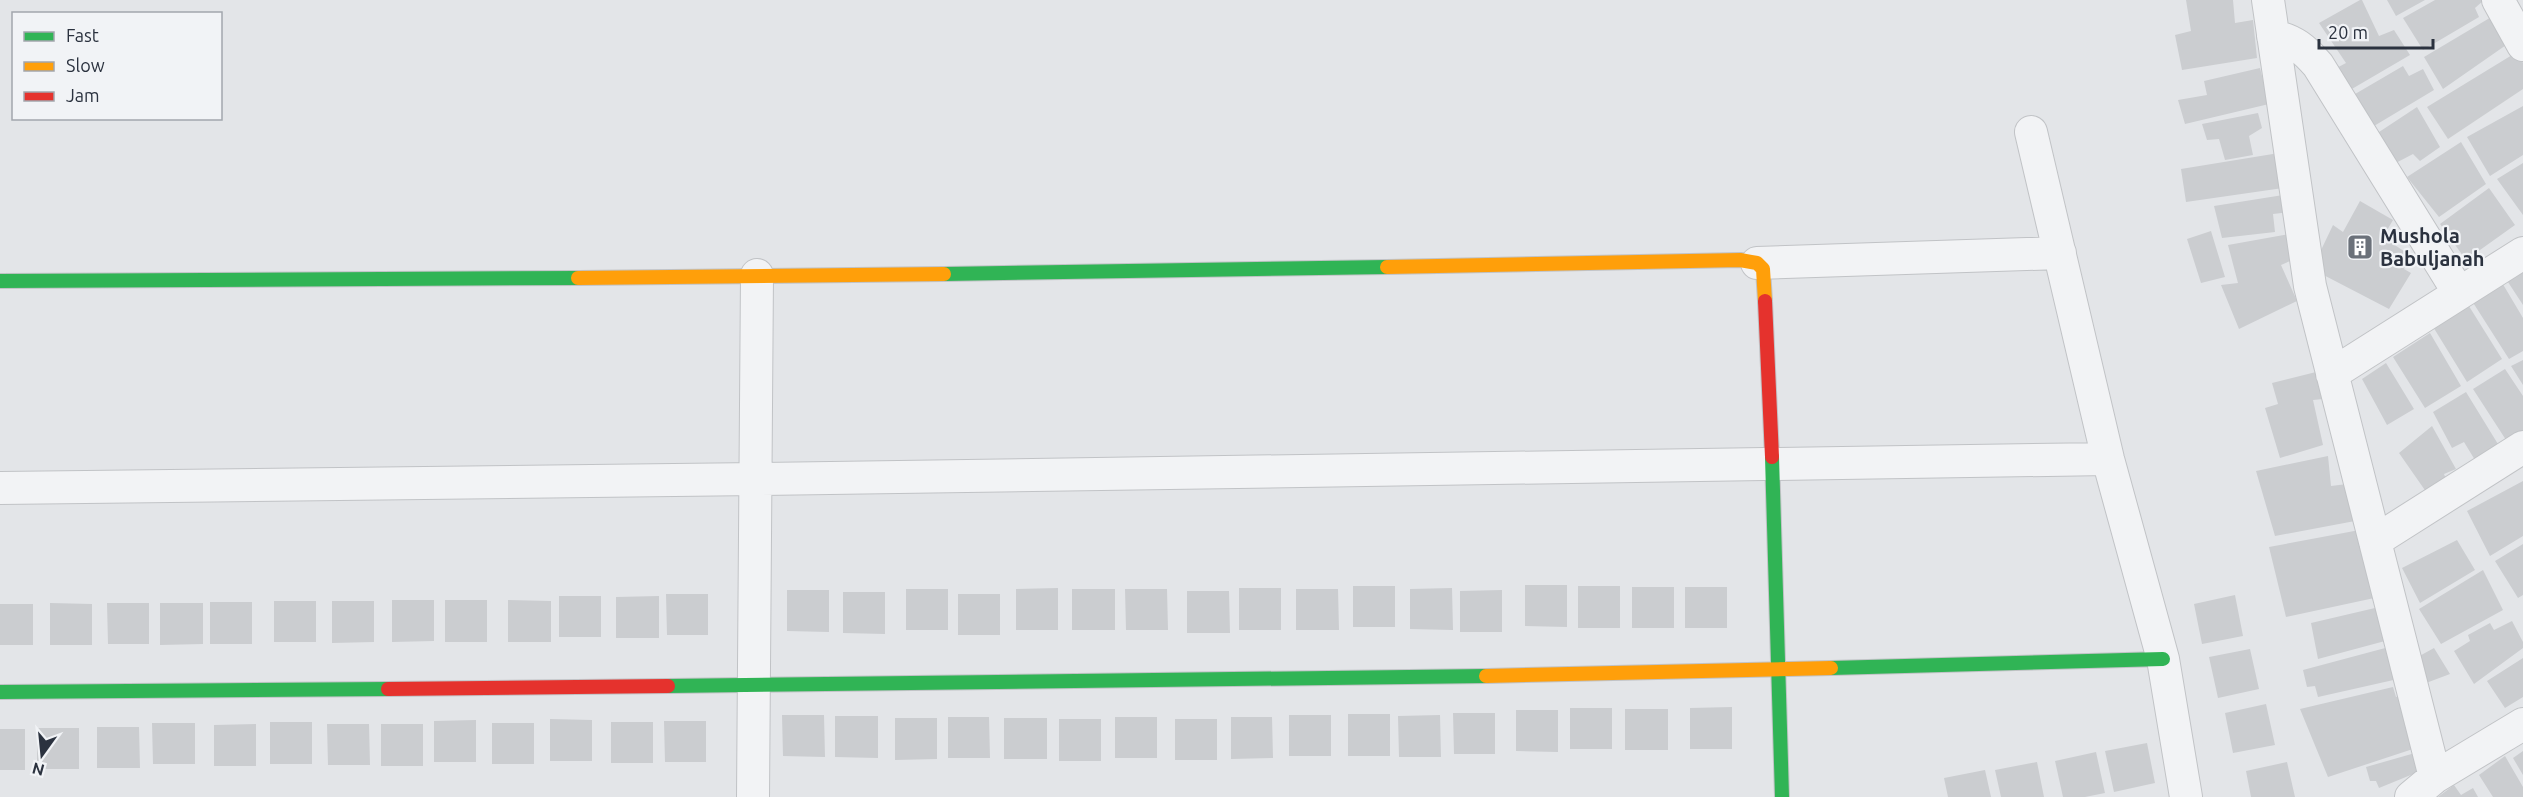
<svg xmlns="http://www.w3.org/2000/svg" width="2523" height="797" font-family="Ubuntu,sans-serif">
<rect width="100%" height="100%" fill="#e3e5e8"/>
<!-- building -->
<path fill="#cbcdd0" d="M 2186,0 L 2233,0 L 2235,23 L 2253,20 L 2257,58 L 2182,70 L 2175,35 L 2191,31 Z
M 2360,0 L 2362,0 L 2379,36 L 2394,30 L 2410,55 L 2345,93 L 2331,71 L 2346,63 L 2319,23 Z
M 2387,0 L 2425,0 L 2396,16 Z
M 2435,0 L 2484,0 L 2475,8 L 2479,17 L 2423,50 L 2403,18 Z
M 2493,16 L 2509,43 L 2443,89 L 2424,57 Z
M 2517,52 L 2523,63 L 2523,89 L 2448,139 L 2427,107 Z
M 2403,66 L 2409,76 L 2423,69 L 2434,90 L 2369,129 L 2350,97 Z
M 2260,68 L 2269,104 L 2185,124 L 2178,100 L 2207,95 L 2204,81 Z
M 2523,106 L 2523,155 L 2490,176 L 2467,137 Z
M 2417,107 L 2440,147 L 2420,161 L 2413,154 L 2390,166 L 2373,136 Z
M 2258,113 L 2262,128 L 2249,136 L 2253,155 L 2225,160 L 2219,139 L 2207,140 L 2202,124 Z
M 2461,142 L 2486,184 L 2439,217 L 2407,177 Z
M 2279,153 L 2283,188 L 2186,202 L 2181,169 Z
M 2523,163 L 2523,215 L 2497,179 Z
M 2489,188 L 2515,225 L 2466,260 L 2440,224 Z
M 2289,194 L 2291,212 L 2273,214 L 2275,232 L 2222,238 L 2214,206 Z
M 2360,201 L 2393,220 L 2383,237 L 2411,256 L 2404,269 L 2411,273 L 2389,309 L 2312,269 L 2333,225 L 2343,232 Z
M 2211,231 L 2225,277 L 2201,283 L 2187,239 Z
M 2290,234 L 2297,258 L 2281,265 L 2297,301 L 2239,329 L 2221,285 L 2238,283 L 2228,245 Z
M 2523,269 L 2523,305 L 2506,279 Z
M 2501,281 L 2523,318 L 2523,351 L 2509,359 L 2472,301 Z
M 2467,303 L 2502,359 L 2467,382 L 2427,317 Z
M 2430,333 L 2461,386 L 2425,408 L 2393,357 Z
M 2523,360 L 2523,385 L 2511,366 Z
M 2386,363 L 2414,409 L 2387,425 L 2362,379 Z
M 2505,369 L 2523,396 L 2523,436 L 2508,443 L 2473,389 Z
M 2316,372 L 2323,399 L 2313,400 L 2323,445 L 2280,458 L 2265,408 L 2278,404 L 2272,383 Z
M 2466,392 L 2501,449 L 2478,465 L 2464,442 L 2452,448 L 2433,412 Z
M 2432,426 L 2456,469 L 2444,474 L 2448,484 L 2429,496 L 2399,453 Z
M 2328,456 L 2331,486 L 2347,484 L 2355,521 L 2275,536 L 2256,471 Z
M 2523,481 L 2523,536 L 2490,556 L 2467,511 Z
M 2365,529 L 2379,597 L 2286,617 L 2269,547 Z
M 2457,540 L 2475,570 L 2420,603 L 2402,568 Z
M 2523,544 L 2523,595 L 2518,598 L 2495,561 Z
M 2483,570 L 2503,610 L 2441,644 L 2419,609 Z
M 1525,585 L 1567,585 L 1567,627 L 1525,626 Z
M 1353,586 L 1395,586 L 1395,627 L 1353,627 Z
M 1578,586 L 1620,586 L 1620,628 L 1578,628 Z
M 1632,587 L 1674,587 L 1674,628 L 1632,628 Z
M 1685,587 L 1727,587 L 1727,628 L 1685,628 Z
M 1058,588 L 1058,630 L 1016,630 L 1016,589 Z
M 1239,588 L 1281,588 L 1281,630 L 1239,630 Z
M 1452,588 L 1453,630 L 1410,629 L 1410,589 Z
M 906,589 L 948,589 L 948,630 L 906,630 Z
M 1072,589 L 1115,589 L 1115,630 L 1072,630 Z
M 1125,589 L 1167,589 L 1168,630 L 1126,630 Z
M 1296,589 L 1338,589 L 1339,630 L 1296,630 Z
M 787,590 L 829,590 L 829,632 L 787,631 Z
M 1502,590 L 1502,632 L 1460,632 L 1460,591 Z
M 1187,591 L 1229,591 L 1230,633 L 1187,633 Z
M 843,592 L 885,592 L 885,634 L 843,633 Z
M 666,594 L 708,594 L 708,635 L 667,635 Z
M 958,594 L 1000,594 L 1000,635 L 958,635 Z
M 2235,595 L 2243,636 L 2202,644 L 2194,604 Z
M 559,596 L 601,596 L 601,637 L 559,637 Z
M 659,596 L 659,638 L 616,638 L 616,597 Z
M 392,600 L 434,600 L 434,641 L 392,642 Z
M 445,600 L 487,600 L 487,642 L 445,642 Z
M 508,600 L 551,601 L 551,642 L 508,642 Z
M 274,601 L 316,601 L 316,642 L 274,642 Z
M 332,601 L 374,601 L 374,642 L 332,643 Z
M 210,602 L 252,602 L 252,644 L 210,644 Z
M 50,603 L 92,604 L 92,645 L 50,645 Z
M 107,603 L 149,603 L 149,644 L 108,644 Z
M 160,603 L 203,603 L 203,644 L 160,645 Z
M 0,604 L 33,604 L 33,645 L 0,645 Z
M 2375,608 L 2385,641 L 2318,659 L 2311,623 Z
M 2512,621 L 2523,642 L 2523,648 L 2474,684 L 2454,651 L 2470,641 L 2468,635 L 2490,623 L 2494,630 Z
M 2389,647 L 2398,679 L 2318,697 L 2315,686 L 2307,687 L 2303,670 Z
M 2434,648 L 2450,674 L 2426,683 L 2414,659 Z
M 2250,649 L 2259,689 L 2218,698 L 2209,657 Z
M 2523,658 L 2523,697 L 2505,708 L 2487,681 Z
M 2393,687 L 2396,697 L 2409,693 L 2419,747 L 2328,777 L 2300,709 Z
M 2266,704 L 2275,745 L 2233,753 L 2225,713 Z
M 1732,707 L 1732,749 L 1690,749 L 1690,708 Z
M 1570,708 L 1612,708 L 1612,749 L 1570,749 Z
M 1625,709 L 1668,709 L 1668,750 L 1625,750 Z
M 1516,710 L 1558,710 L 1558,752 L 1516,751 Z
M 1453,713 L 1495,713 L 1495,754 L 1454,754 Z
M 1348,714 L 1390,714 L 1390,756 L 1348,756 Z
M 782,715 L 824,715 L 825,757 L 783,756 Z
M 1289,715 L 1331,715 L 1331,756 L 1289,756 Z
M 1440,715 L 1441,757 L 1399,757 L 1398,716 Z
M 835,716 L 878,716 L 878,758 L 835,757 Z
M 948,717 L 989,717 L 990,758 L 948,758 Z
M 1115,717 L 1157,717 L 1157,758 L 1115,758 Z
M 1231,717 L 1272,717 L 1273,758 L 1231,759 Z
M 895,718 L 937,718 L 937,759 L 895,760 Z
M 1004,718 L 1047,718 L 1047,759 L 1004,759 Z
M 550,719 L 592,720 L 592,761 L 550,761 Z
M 1059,719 L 1101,719 L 1101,761 L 1059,761 Z
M 1175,719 L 1217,719 L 1217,760 L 1175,760 Z
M 476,720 L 476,762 L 434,762 L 434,721 Z
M 664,721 L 706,721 L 706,762 L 665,762 Z
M 270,722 L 312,722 L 312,764 L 270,764 Z
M 611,722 L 653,722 L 653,763 L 611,763 Z
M 152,723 L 195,723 L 195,764 L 153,764 Z
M 492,723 L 534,723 L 534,764 L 492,764 Z
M 256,724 L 256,766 L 214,766 L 214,725 Z
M 327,724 L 369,724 L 370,765 L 328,765 Z
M 381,724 L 423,724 L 423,766 L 381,766 Z
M 97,727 L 139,727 L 140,768 L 97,768 Z
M 37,728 L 79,728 L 79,769 L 37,769 Z
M 0,729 L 25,729 L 25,770 L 0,770 Z
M 2147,743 L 2155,783 L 2114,792 L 2105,751 Z
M 2523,751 L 2523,775 L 2513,758 Z
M 2096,752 L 2105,793 L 2085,797 L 2063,797 L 2055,761 Z
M 2415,753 L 2423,770 L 2379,788 L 2376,781 L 2370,781 L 2366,767 Z
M 2505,756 L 2523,787 L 2523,797 L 2493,797 L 2479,775 Z
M 2037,762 L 2044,797 L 2001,797 L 1995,770 Z
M 2287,762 L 2295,797 L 2251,797 L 2246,771 Z
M 1985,770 L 1991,797 L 1948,797 L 1944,778 Z
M 2454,785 L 2461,795 L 2473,788 L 2478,797 L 2438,797 Z"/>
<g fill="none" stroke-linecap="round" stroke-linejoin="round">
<defs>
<path id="street" d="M 2268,0 L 2310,286 L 2435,777 L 2411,797
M 2498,0 L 2523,45
M 2273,36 C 2294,40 2304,49 2318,65 L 2459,293
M 2031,132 L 2108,459 L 2163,659 L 2186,797
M 1757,263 L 2060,253
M 2332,374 L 2523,253
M 0,488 L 757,479 L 2108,459
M 2375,541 L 2523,447
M 2435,777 L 2523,724
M 753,797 L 757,275"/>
<path id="fast" d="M 944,274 L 1387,267
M 0,281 L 578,278
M 1772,457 L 1782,797
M 1831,668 L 2163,659
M 668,686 L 1486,676
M 0,692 L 388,689"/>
<path id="slow" d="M 1387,267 L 1740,260 L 1757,263 L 1763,269 L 1765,301
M 578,278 L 944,274
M 1486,676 L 1831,668"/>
<path id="jam" d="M 1765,301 L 1772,457
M 388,689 L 668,686"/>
</defs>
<!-- street casing -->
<use href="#street" stroke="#c1c3c6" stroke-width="34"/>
<!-- fast casing -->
<use href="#fast" stroke="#c1c3c6" stroke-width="16"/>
<!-- slow casing -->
<use href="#slow" stroke="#c1c3c6" stroke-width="16"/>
<!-- jam casing -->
<use href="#jam" stroke="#c1c3c6" stroke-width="16"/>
<!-- street -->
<use href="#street" stroke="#f2f3f5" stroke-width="32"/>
<!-- fast -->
<use href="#fast" stroke="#30b455" stroke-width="14"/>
<!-- slow -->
<use href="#slow" stroke="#ff9f0a" stroke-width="14"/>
<!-- jam -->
<use href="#jam" stroke="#e5322d" stroke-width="14"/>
</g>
<!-- icons -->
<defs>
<symbol id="building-square" viewBox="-11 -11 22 22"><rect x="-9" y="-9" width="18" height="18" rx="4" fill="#6b717a" stroke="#f1f3f6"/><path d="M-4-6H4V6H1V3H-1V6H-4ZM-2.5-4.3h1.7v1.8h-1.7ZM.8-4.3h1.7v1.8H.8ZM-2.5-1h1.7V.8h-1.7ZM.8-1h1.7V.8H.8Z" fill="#fff"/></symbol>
</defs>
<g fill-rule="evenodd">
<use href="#building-square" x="2345" y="232" width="30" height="30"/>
</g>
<g text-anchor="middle" stroke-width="4.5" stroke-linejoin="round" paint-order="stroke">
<!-- poi labels -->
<g font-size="20" font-weight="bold" fill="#2b323f" stroke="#f1f3f6" text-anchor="start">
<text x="2380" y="243">Mushola<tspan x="2380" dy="23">Babuljanah</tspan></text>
</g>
</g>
<!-- legend -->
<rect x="12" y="12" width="210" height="108" fill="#f1f3f6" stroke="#a2a6ad" stroke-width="1.5"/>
<rect x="24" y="32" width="30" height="9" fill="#30b455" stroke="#a2a6ad" stroke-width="1.5"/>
<text x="66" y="42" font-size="18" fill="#2b323f">Fast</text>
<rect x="24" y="62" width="30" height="9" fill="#ff9f0a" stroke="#a2a6ad" stroke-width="1.5"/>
<text x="66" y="72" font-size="18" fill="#2b323f">Slow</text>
<rect x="24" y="92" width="30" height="9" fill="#e5322d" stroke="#a2a6ad" stroke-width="1.5"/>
<text x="66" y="102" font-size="18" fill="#2b323f">Jam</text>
<!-- north arrow -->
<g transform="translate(42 755) rotate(195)" stroke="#f1f3f6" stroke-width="4.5" paint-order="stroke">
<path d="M0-4.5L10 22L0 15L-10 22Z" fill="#2b323f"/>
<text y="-9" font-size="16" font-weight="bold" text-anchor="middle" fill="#2b323f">N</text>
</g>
<!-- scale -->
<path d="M2319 39v9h114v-9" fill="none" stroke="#2b323f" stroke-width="3"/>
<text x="2328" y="39" font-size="18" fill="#2b323f" stroke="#f1f3f6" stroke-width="4.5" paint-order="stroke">20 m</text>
</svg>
